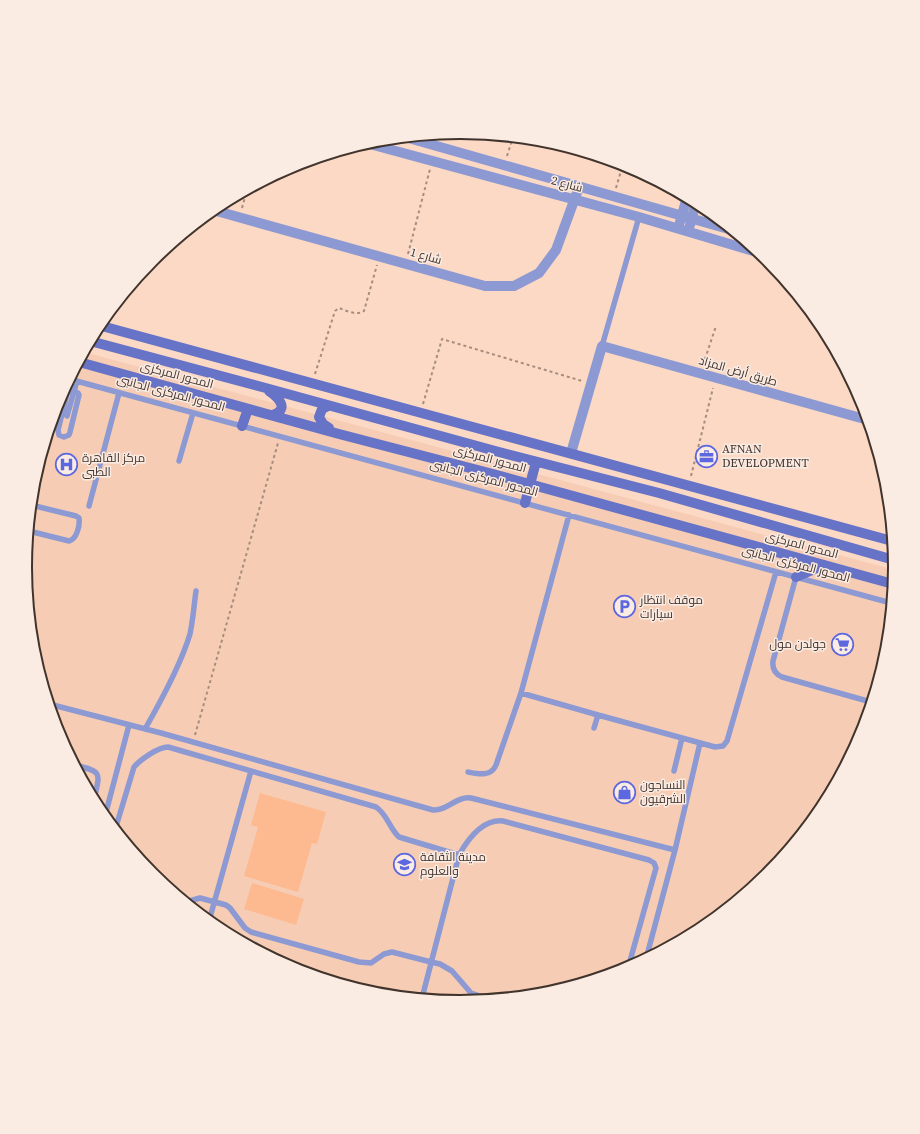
<svg xmlns="http://www.w3.org/2000/svg" width="920" height="1134" font-family="'Source Serif 4',Cairo,serif">
<rect width="100%" height="100%" fill="#fcd9c5"/>
<!-- built -->
<path fill="#f6cdb4" d="M 84,352 L 895,570 L 887,652 L 862,734 L 822,809 L 767,875 L 701,929 L 626,969 L 545,994 L 460,1002 L 375,994 L 293,969 L 218,929 L 152,874 L 98,808 L 58,733 L 33,652 L 25,567 L 33,482 L 58,400 Z"/>
<!-- green -->
<path fill="#fdb98f" d="M 260,793 L 326,812 L 317,844 L 312,843 L 298,892 L 244,876 L 258,827 L 251,825 Z
M 252,883 L 304,899 L 296,925 L 244,909 Z"/>
<g fill="none" stroke-linecap="round" stroke-linejoin="round">
<!-- path -->
<path stroke="#a68d7f" stroke-width="2" stroke-dasharray="3 3" stroke-linecap="butt" d="M 507,156 L 513,137
M 616,188 L 623,164
M 242,208 L 247,190
M 408,254 L 430,169
M 703,365 L 716,326
M 315,374 L 335,311 L 339,308 C 347,311 357,316 364,311 L 377,265
M 423,404 L 442,339 L 582,381
M 691,476 L 713,388
M 195,735 L 278,443"/>
<!-- lane -->
<path stroke="#8d99d2" stroke-width="5.5" d="M 602,346 L 639,217
M 69,379 L 891,603
M 69,391 L 78,393 L 79,395 L 70,432 L 69,435 L 64,437 L 59,435 L 58,430 L 67,394 Z
M 67,416 L 77,381
M 179,461 L 193,413
M 89,506 L 119,393
M 29,531 L 69,541 C 77,539 80,525 79,518 L 76,516 L 31,505
M 796,577 L 773,661 C 772,669 775,674 782,677 L 871,702
M 521,693 L 598,715 L 715,747 L 723,746 L 727,741 L 776,572
M 49,704 L 161,733 L 433,810 C 447,811 456,796 471,798 L 675,850
M 594,728 L 598,715
M 145,729 C 161,701 181,664 190,634 C 193,620 194,605 196,591
M 75,765 C 103,772 100,772 94,800
M 674,771 L 682,738
M 468,772 C 479,774 491,777 496,765 L 521,693 L 569,515
M 105,816 L 129,725
M 115,830 L 134,767 C 140,760 158,747 168,747 L 376,807 C 387,814 390,829 399,837 L 459,855
M 186,902 L 200,898 L 226,905 L 230,908 L 245,928 L 251,932 L 359,962 L 371,963 L 384,954 L 392,952 L 431,962 L 440,964 L 452,971 L 471,993 L 489,999
M 209,921 L 251,771
M 646,959 L 675,850 L 700,743
M 368,992 L 376,994
M 422,998 L 459,855 C 468,839 483,819 503,821 L 649,860 L 654,863 L 656,868 L 628,968"/>
<!-- street -->
<path stroke="#8d99d2" stroke-width="10" d="M 405,137 L 732,230
M 366,143 L 639,217 L 760,253
M 213,210 L 485,286 L 514,286 L 539,273 L 556,250 L 579,187
M 680,222 L 687,197
M 690,225 L 696,202
M 571,453 L 602,346 L 868,420"/>
<!-- secondary -->
<path stroke="#6673c7" stroke-width="10" d="M 98,325 L 892,541
M 90,341 L 262,387 L 499,452 L 659,493 L 894,560
M 79,362 L 339,434 L 493,474 L 893,584
M 269,391 C 278,397 290,409 273,415
M 328,406 L 322,409 L 319,417 L 323,424 L 329,428
M 242,426 L 248,409
M 525,503 L 536,462
M 796,577 L 824,565"/>
</g>
<!-- icons -->
<defs>
<symbol id="office-ring" viewBox="-11 -11 22 22"><circle r="9.5" fill="#faebe3" stroke="#5d67df" stroke-width="1.5"/><path d="M-6-3h4V-5.5h4V-3h4V5H-6ZM-1-4.5V-3h2v-1.5ZM-6 0V1H6V0Z" fill="#5d67df"/></symbol>
<symbol id="hospital-ring" viewBox="-11 -11 22 22"><circle r="9.5" fill="#faebe3" stroke="#5d67df" stroke-width="1.5"/><path d="M-5-5h3v3.5h4V-5h3V5h-3V1.5h-4V5h-3Z" fill="#5d67df"/></symbol>
<symbol id="parking-ring" viewBox="-11 -11 22 22"><circle r="9.5" fill="#faebe3" stroke="#5d67df" stroke-width="1.5"/><path d="M-3.5-5.5H1a3.5 3.5 0 0 1 0 7H-1V5.5H-3.5ZM-1-3.4V-.6H.8a1.4 1.4 0 0 0 0-2.8Z" fill="#5d67df"/></symbol>
<symbol id="supermarket-ring" viewBox="-11 -11 22 22"><circle r="9.5" fill="#faebe3" stroke="#5d67df" stroke-width="1.5"/><path d="M-6-5.5h2.5l.6 2H6L4.5 2H-2.5L-4.4-4H-6ZM-1.5 3.2a1.3 1.3 0 1 0 .1 0ZM3 3.2a1.3 1.3 0 1 0 .1 0Z" fill="#5d67df"/></symbol>
<symbol id="shop-ring" viewBox="-11 -11 22 22"><circle r="9.5" fill="#faebe3" stroke="#5d67df" stroke-width="1.5"/><path d="M-5-2.5h2.3a2.7 3.5 0 0 1 5.4 0H5L5.5 6h-11ZM-1.5-2.5h3a1.5 2.3 0 0 0-3 0Z" fill="#5d67df"/></symbol>
<symbol id="university-ring" viewBox="-11 -11 22 22"><circle r="9.5" fill="#faebe3" stroke="#5d67df" stroke-width="1.5"/><path d="M0-5L7-2L0 1L-7-2ZM-4 1L0 2.5L4 1V4Q0 6-4 4Z" fill="#5d67df"/></symbol>
</defs>
<g fill-rule="evenodd">
<use href="#office-ring" x="694" y="444" width="25" height="25"/>
<use href="#hospital-ring" x="54" y="452" width="25" height="25"/>
<use href="#parking-ring" x="612" y="594" width="25" height="25"/>
<use href="#supermarket-ring" x="830" y="632" width="25" height="25"/>
<use href="#shop-ring" x="612" y="780" width="25" height="25"/>
<use href="#university-ring" x="392" y="852" width="25" height="25"/>
</g>
<g text-anchor="middle" stroke-width="3" stroke-linejoin="round" paint-order="stroke">
<!-- street labels -->
<g font-size="12" fill="#41342c" stroke="#faebe3">
<text transform="translate(567 184) rotate(15)" y="4">شارع 2</text>
<text transform="translate(426 256) rotate(16)" y="4">شارع 1</text>
<text transform="translate(738 371) rotate(16)" y="4">طريق أرض المزاد</text>
<text transform="translate(177 375) rotate(15)" y="4">المحور المركزى</text>
<text transform="translate(171 393) rotate(15)" y="4">المحور المركزى الجانبى</text>
<text transform="translate(490 459) rotate(15)" y="4">المحور المركزى</text>
<text transform="translate(484 478) rotate(15)" y="4">المحور المركزى الجانبى</text>
<text transform="translate(802 545) rotate(15)" y="4">المحور المركزى</text>
<text transform="translate(796 564) rotate(15)" y="4">المحور المركزى الجانبى</text>
</g>
<!-- poi labels -->
<g font-size="12" fill="#41342c" stroke="#faebe3" text-anchor="start">
<text x="722" y="453">AFNAN<tspan x="722" dy="14">DEVELOPMENT</tspan></text>
<text x="82" y="462">مركز القاهرة<tspan x="82" dy="14">الطبى</tspan></text>
<text x="640" y="604">موقف انتظار<tspan x="640" dy="14">سيارات</tspan></text>
<text x="826" y="648" text-anchor="end">جولدن مول</text>
<text x="640" y="789">النساجون<tspan x="640" dy="14">الشرقيون</tspan></text>
<text x="420" y="861">مدينة الثقافة<tspan x="420" dy="14">والعلوم</tspan></text>
</g>
</g>
<!-- crop -->
<path d="M0 0H920V1134H0ZM32 567a428 428 0 1 1 856 0a428 428 0 1 1-856 0Z" fill="#faebe3" fill-rule="evenodd"/>
<path fill="none" stroke="#41342c" stroke-width="2" d="M32 567a428 428 0 1 1 856 0a428 428 0 1 1-856 0Z"/>
</svg>
